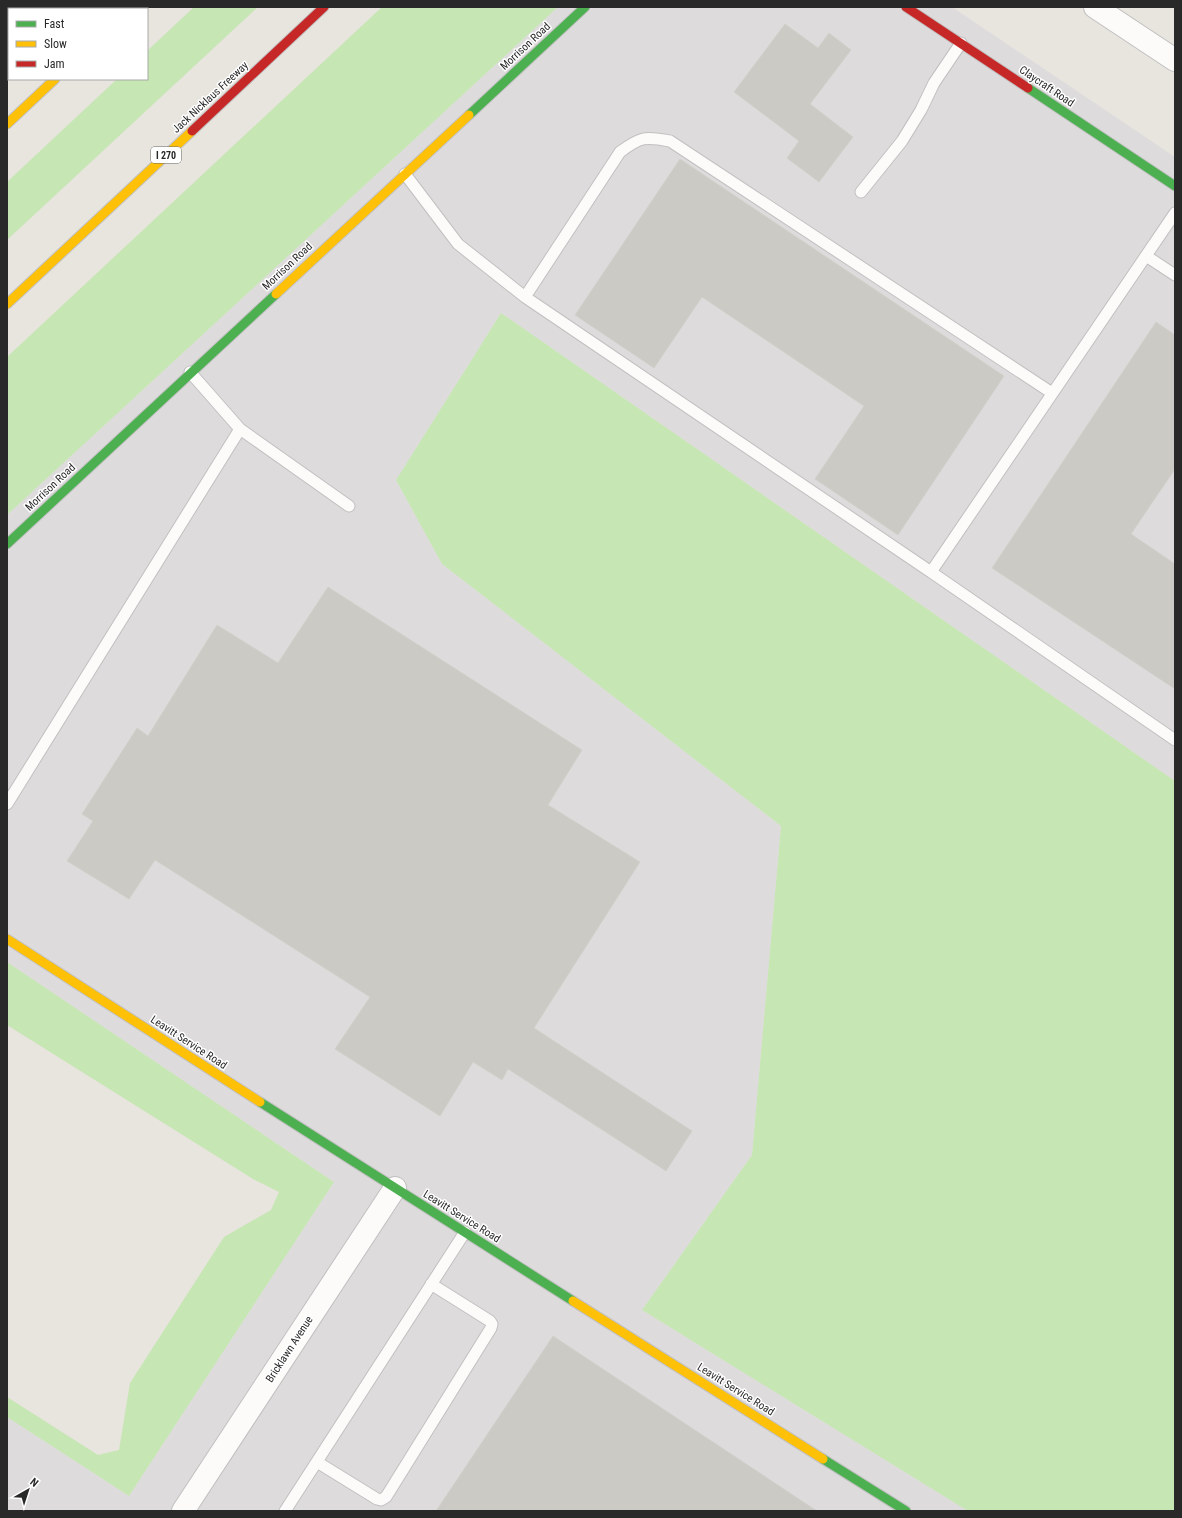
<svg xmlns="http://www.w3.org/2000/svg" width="1182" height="1518" font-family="'Roboto Condensed',sans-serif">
<rect width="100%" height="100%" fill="#e8e4de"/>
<!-- industrial -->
<path fill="#dedbdd" d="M 558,7 L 952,7 L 1175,157 L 1175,781 L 501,313 L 396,480 L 442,564 L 781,826 L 752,1155 L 642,1310 L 968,1511 L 7,1511 L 7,1417 L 129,1496 L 334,1182 L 7,962 L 7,515 Z"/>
<!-- green -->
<path fill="#c6e6b4" d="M 7,7 L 62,7 L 60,9 L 9,9 L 9,57 L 7,59 Z
M 194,7 L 258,7 L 7,240 L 7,182 L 117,79 L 147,79 L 147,51 Z
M 382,7 L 558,7 L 7,515 L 7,357 Z
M 501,313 L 1175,781 L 1175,1511 L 968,1511 L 642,1310 L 752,1155 L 781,826 L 442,564 L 396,480 Z
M 7,962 L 334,1182 L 129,1496 L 7,1417 L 7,1397 L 98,1455 L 119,1450 L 130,1383 L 224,1237 L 271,1210 L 279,1192 L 253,1179 L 7,1025 Z"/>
<!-- building -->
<path fill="#cccac5" stroke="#d3d0cb" d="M 785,24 L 818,48 L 829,33 L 851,50 L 810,104 L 853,137 L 819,182 L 787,158 L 799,141 L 734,92 Z
M 680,159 L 1004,376 L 898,535 L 815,479 L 864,406 L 702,297 L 654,368 L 575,315 Z
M 1156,322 L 1175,335 L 1175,469 L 1131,534 L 1175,564 L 1175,689 L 992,568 Z
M 328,587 L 582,750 L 548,805 L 640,862 L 534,1028 L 692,1131 L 666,1171 L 508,1069 L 502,1080 L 473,1062 L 440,1116 L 335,1049 L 370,997 L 155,860 L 129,899 L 67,861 L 93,821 L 82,814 L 137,728 L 148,736 L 217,625 L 278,663 Z
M 553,1336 L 817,1511 L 436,1511 Z"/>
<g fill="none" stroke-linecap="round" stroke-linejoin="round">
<defs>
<path id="lane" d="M 405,174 L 458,244 L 525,297 L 931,572 L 1175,213
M 861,192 L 902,141 L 921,110 L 934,83 L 961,43
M 1146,256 L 1175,275
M 525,297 L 620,152 C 640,137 645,136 670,141 L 1052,393
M 190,372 L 240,429 L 349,506
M 931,572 L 1175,740
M 7,804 L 240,429
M 317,1462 L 377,1499 L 381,1500 L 386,1497 L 491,1328 L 492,1324 L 490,1321 L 431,1284
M 285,1511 L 465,1232"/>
<path id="street" d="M 1095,7 L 1175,60
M 183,1511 L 395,1188"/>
<path id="fast" d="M 1028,88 L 1175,186
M 469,115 L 585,7
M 7,544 L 276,294
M 260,1102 L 573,1301
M 823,1459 L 906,1511"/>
<path id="slow" d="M 129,9 L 132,7
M 7,124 L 55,79
M 276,294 L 469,115
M 7,304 L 192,131
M 7,939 L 260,1102
M 573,1301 L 823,1459"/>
<path id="jam" d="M 906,7 L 1028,88
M 192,131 L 324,7"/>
</defs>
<!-- lane casing -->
<use href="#lane" stroke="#c1c0c0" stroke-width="13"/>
<!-- street casing -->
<use href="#street" stroke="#c1c0c0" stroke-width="24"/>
<!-- fast casing -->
<use href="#fast" stroke="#c1c0c0" stroke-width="11"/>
<!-- slow casing -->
<use href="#slow" stroke="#c1c0c0" stroke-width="11"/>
<!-- jam casing -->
<use href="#jam" stroke="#c1c0c0" stroke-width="11"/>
<!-- lane -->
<use href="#lane" stroke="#fcfbfa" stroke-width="11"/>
<!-- street -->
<use href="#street" stroke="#fcfbfa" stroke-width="22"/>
<!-- fast -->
<use href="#fast" stroke="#4caf50" stroke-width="9"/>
<!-- slow -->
<use href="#slow" stroke="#ffc107" stroke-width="9"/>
<!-- jam -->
<use href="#jam" stroke="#c62828" stroke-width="9"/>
</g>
<g text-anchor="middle" stroke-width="3" stroke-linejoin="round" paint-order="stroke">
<!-- shield labels -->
<rect fill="#fff" stroke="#696969" stroke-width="1" x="151" y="147" width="30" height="16" rx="3"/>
<g font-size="10" font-weight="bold" fill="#292929">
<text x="166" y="159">I 270</text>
</g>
<!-- street labels -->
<g font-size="11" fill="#292929" stroke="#fff">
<text transform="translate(525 46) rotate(-43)" y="4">Morrison Road</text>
<text transform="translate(1047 86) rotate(34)" y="4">Claycraft Road</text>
<text transform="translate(210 97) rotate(-43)" y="4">Jack Nicklaus Freeway</text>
<text transform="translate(287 266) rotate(-43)" y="4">Morrison Road</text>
<text transform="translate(50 487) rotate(-43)" y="4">Morrison Road</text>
<text transform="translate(189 1042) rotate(33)" y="4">Leavitt Service Road</text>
<text transform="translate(462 1216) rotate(32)" y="4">Leavitt Service Road</text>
<text transform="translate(289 1349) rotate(-57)" y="4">Bricklawn Avenue</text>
<text transform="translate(736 1389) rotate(32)" y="4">Leavitt Service Road</text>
</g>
</g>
<!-- border -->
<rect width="1182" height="1518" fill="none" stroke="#292929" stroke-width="16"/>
<!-- legend -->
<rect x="8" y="8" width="140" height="72" fill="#ffffff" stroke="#a9a9a9"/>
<rect x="16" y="21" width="20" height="6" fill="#4caf50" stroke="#a9a9a9"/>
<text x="44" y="28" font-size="12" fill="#292929">Fast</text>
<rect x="16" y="41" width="20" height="6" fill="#ffc107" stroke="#a9a9a9"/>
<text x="44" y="48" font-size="12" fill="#292929">Slow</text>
<rect x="16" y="61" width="20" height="6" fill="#c62828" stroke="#a9a9a9"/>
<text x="44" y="68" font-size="12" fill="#292929">Jam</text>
<!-- north arrow -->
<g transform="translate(28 1490) rotate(39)" stroke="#ffffff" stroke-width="3" paint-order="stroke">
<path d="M0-3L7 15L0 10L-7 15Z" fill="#292929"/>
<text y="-6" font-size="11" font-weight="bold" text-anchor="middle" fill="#292929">N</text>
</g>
</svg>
